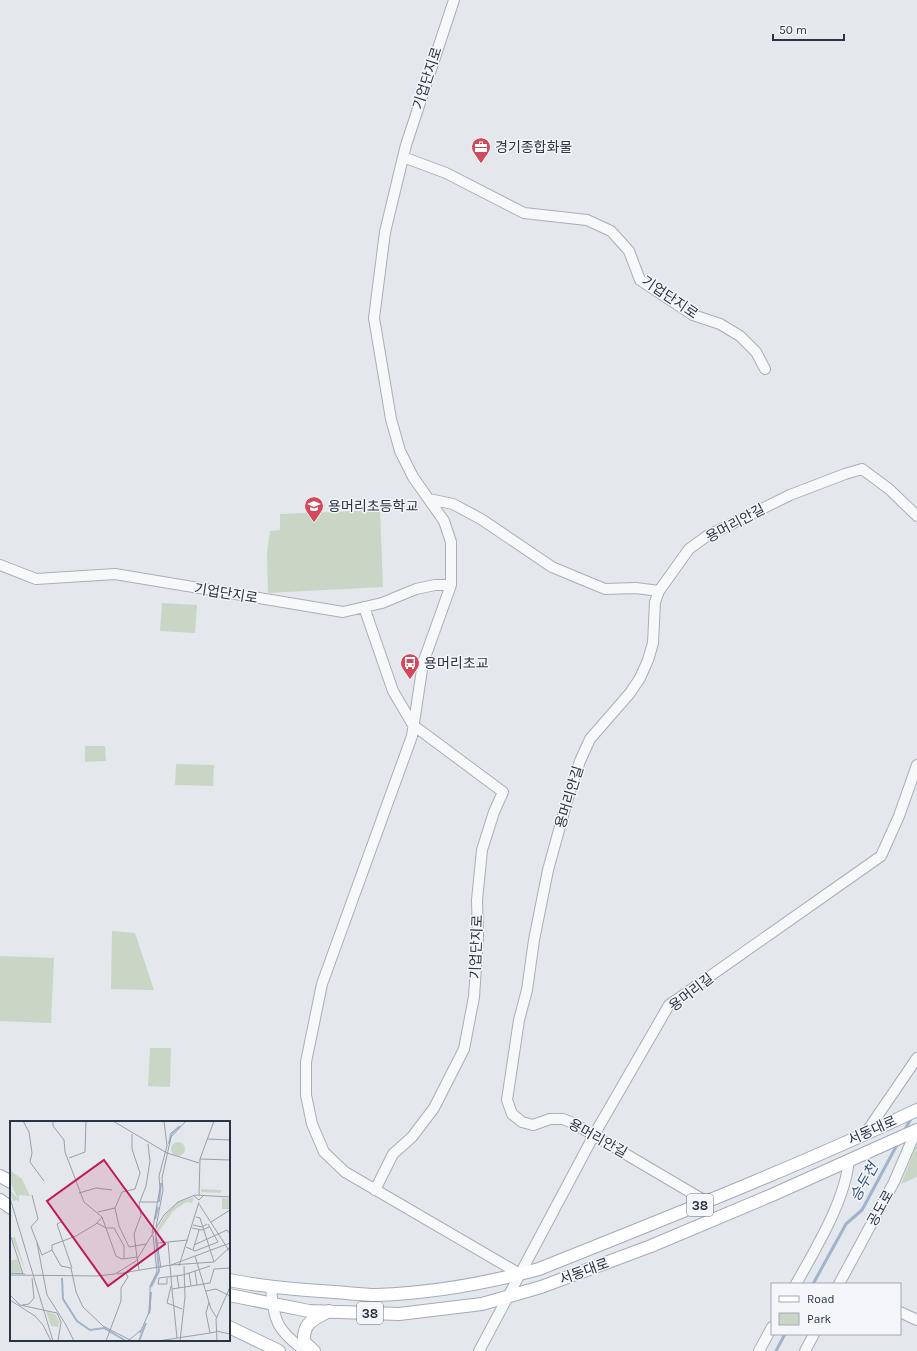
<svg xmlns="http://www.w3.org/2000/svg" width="917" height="1351" font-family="Karla,'Noto Sans KR',sans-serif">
<rect width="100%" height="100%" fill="#e4e7ec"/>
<!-- green -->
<path fill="#c9d6c5" d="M 380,510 L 383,587 L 268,593 L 267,553 L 270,531 L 280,530 L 280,514 Z
M 162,603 L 197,605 L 195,633 L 160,631 Z
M 85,746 L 105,746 L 106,761 L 85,762 Z
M 176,764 L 214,765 L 213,786 L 175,785 Z
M 112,931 L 135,933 L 154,990 L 111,989 Z
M 0,956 L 54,958 L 51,1023 L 0,1021 Z
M 150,1048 L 171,1048 L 170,1087 L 148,1086 Z
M 917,1144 L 917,1177 L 901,1184 Z"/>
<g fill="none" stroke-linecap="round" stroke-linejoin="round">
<!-- stream -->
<path stroke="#9fb4cc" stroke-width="3" d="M 904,1131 L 912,1117
M 813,1284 L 846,1224 L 862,1210 L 898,1143
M 776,1351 L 785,1334"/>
<defs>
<path id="minor" d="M 454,0 L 406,145 L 385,232 L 374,318 L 391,419 L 400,451 L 413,477 L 444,521 L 451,542 L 451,585 L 423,663 L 412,736 L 322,984 L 306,1062 L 306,1095 L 312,1124 L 324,1152 L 345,1172 L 520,1274 L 479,1351
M 403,157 L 446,173 L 524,213 L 587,220 L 611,231 L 629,251 L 640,280 L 693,315 L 720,324 L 740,336 L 756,352 L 765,369
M 429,499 L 453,504 L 481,519 L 552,567 L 605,589 L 636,588 L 659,591
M 0,565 L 36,579 L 115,574 L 343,612 L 382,603 L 416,589 L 435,585 L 451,585
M 364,607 L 393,691 L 413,725 L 503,792 L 494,812 L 482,850 L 477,900 L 478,936 L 474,997 L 464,1049 L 434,1108 L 412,1137 L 393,1154 L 375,1190
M 865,1134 L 917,1058
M 707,1202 L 573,1123 L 563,1119 L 550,1119 L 533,1125 L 522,1122 L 512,1114 L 507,1100 L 519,1020 L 527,990 L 534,940 L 548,870 L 567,801 L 580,761 L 590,739 L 630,693 L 640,678 L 648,660 L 653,643 L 655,602 L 659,591 L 689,549 L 707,536 L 790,495 L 845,474 L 862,469 L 889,489 L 917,516
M 520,1274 L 594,1135 L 669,1005 L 881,856 L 899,816 L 917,765
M 796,1284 C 816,1248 845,1201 849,1160
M 839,1284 L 894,1182 L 916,1131
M 271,1288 C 274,1322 277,1330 305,1351
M 900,1312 L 917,1320
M 759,1351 L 772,1327
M 805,1351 L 814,1334"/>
<path id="major" d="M 0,1176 L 11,1182
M 0,1200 L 11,1208
M 229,1280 C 264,1287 299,1290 335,1292 C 349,1293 363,1295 377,1295 C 432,1293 487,1283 539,1269 C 666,1218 794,1168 917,1110
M 229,1295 L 309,1311 L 399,1314 L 482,1304 L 541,1287 L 651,1246 L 772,1195 L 917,1130
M 229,1327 L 279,1351
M 314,1351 L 304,1342 C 303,1322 313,1320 329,1311"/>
</defs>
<!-- minor casing -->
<use href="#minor" stroke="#a9aeb7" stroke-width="12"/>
<!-- major casing -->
<use href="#major" stroke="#a3abb8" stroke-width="14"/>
<!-- minor -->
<use href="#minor" stroke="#f7f8fa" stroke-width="10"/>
<!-- major -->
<use href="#major" stroke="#fff" stroke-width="12"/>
</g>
<!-- icons -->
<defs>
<symbol id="office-pin" viewBox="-11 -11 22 30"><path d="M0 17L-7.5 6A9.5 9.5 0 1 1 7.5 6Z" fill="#d1495b" stroke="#f4f6f9"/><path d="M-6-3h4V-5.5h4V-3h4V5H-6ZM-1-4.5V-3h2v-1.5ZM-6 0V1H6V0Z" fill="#fff"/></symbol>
<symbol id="school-pin" viewBox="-11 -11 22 30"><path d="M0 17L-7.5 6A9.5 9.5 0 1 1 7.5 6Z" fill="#d1495b" stroke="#f4f6f9"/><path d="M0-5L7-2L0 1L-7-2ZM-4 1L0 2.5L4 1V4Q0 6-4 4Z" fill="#fff"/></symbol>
<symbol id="bus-pin" viewBox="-11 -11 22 30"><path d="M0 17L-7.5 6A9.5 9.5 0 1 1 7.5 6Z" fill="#d1495b" stroke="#f4f6f9"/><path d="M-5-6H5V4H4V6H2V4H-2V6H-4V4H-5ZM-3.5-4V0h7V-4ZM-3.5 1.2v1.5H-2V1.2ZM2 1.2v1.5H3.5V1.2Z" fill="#fff"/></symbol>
</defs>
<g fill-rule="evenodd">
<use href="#office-pin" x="470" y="136" width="22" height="30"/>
<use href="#school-pin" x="303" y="495" width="22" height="30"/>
<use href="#bus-pin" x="399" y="652" width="22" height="30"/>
</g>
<g text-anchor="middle" stroke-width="3" stroke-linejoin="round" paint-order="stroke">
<!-- shield labels -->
<g fill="#f4f6f9" stroke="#676e7b" stroke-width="1">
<rect x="687" y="1194" width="26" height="22" rx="3"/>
<rect x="357" y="1302" width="26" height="22" rx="3"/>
</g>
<g font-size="13" font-weight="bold" fill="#2b3445">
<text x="700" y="1210">38</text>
<text x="370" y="1318">38</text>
</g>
<!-- street labels -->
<g font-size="14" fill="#2b3445" stroke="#f4f6f9">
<text transform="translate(427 78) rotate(-72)" y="5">기업단지로</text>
<text transform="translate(670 297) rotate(34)" y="5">기업단지로</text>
<text transform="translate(735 523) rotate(-28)" y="5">용머리안길</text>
<text transform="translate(226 593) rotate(9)" y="5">기업단지로</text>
<text transform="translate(569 797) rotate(-73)" y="5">용머리안길</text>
<text transform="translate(476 947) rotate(-88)" y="5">기업단지로</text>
<text transform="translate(691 992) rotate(-38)" y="5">용머리길</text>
<text transform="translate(872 1130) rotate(-24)" y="5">서동대로</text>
<text transform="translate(598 1138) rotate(29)" y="5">용머리안길</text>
<text transform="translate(880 1208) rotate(-61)" y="5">공도로</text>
<text transform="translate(584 1271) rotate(-20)" y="5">서동대로</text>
</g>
<!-- poi labels -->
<g font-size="14" fill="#2b3445" stroke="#f4f6f9" text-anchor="start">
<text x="495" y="152">경기종합화물</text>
<text x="328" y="511">용머리초등학교</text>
<text x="424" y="668">용머리초교</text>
</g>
<!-- water labels -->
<g font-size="15" font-style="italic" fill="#34527a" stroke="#f4f6f9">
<text transform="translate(864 1182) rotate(-61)" y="5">승두천</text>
</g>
</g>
<!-- overview -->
<g transform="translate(10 1121)">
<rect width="220" height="220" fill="#e4e7ec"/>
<path d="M161 28a7 7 0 1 1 14 0a7 7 0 1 1-14 0ZM 193,39 L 191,68 L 211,69 L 211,72 L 191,71 ZM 0,46 L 2,51 L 12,58 L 20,75 L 9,74 L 9,81 L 7,79 L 3,80 L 0,69 L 8,78 L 0,61 ZM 184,76 L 182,82 L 176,81 L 163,90 L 147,113 L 146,110 L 157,92 L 168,81 ZM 212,77 L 220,78 L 220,88 L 212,88 ZM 5,116 L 9,129 L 16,152 L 2,117 ZM 7,138 L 12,152 L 0,151 L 0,140 ZM 36,190 L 46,194 L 49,201 L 48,206 L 41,205 Z" fill="#c9d6c5"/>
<path fill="none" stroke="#9fb4cc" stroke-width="2" d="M 159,23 L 161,13 L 170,5M 149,81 L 151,62M 145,98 L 148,86M 52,157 L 53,178 L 67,200 L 80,209 L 94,207 L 116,220M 141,166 L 149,150 L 146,117M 139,193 L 141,171M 129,220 L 136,202"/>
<path fill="none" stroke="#9a9fa9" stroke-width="1" d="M 13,0 L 19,11 L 22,32 L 20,41 L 34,60M 43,0 L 43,5 L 54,19 L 55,31 L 74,81 L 92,96 L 106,135 L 112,138 L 127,136 L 129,149M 103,0 L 157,32 L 189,42M 122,13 L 122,28 L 130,52 L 125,68 L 112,71 L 105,87 L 109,105 L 119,126 L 136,123M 198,18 L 220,19M 59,37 L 75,31 L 76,0M 190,38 L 220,39M 69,72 L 86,67 L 102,69M 189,74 L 190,38 L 204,0M 184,75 L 189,79 L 193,75M 0,77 L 43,220M 130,81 L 147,81M 189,83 L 220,131M 88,91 L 105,87M 186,96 L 190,97 L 204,141M 51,101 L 47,103 L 62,147M 201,101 L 220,89M 87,102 L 96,107 L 104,107 L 114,125 L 114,137M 183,104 L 192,106 L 197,103M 21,106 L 32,134 L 42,129 L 51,145 L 61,147 L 66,171 L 73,186 L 93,205 L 122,220M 21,106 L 28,98 L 22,74M 146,106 L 153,69 L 152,57 L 161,16 L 176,0M 182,107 L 192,109 L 199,106M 145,109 L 151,147M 142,112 L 150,67 L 149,55 L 157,25 L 154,0M 1,116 L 13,153M 158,121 L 162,168 L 200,162 L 204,148 L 220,147M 27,122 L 37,174 L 56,204 L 64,220M 148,122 L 178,119M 184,124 L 217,109 L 220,113M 176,126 L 185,130 L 208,121 L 198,103M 42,129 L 42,124 L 66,115 L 86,103 L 92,96M 183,129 L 189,109M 185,135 L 201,188 L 207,197M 127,136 L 124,113 L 131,94 L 129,83 L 136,65 L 140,40 L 138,23M 161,144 L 204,141 L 220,126M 169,145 L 189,81M 185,150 L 187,164M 118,151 L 161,144 L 220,122M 0,152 L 15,153M 179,152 L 181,165M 107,153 L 119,151M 0,154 L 87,155 L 105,153 L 126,140 L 154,94 L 168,81 L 185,74 L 220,76M 167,155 L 169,167M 157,157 L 157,163 L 148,163 L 149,157 L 173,154 L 200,145M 161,165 L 157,182 L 172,188M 162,168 L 167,217M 196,170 L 206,168 L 220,175M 0,174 L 10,184 L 47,192 L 51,201 L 48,220M 0,179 L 25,195 L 33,204 L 41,220M 199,181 L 196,192 L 200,212 L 206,211M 12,184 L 19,183 L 24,177 L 22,157M 206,210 L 220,213M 130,212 L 140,189 L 140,165 L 147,151 L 143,114M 96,220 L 111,180 L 111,167 L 118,156 L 116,152M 118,220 L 131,209M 148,220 L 200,212M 170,220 L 175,176 L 174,145M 207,220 L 206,198 L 220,166"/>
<path fill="#c2185b" fill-opacity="0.15" stroke="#c2185b" stroke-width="2" d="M 94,39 L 155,123 L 98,165 L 37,80 Z"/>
<rect width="220" height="220" fill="none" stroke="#2b3445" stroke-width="2"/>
</g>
<!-- legend -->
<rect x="771" y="1283" width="130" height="52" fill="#f4f6f9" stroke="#a4a8b1"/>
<rect x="779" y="1296" width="20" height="6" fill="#ffffff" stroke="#a4a8b1"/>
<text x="807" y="1303" font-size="12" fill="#2b3445">Road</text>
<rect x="779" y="1313" width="20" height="12" fill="#c9d6c5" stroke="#a4a8b1"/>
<text x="807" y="1323" font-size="12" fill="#2b3445">Park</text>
<!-- scale -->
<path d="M773 34v6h71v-6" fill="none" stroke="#2b3445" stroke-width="2"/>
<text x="779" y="34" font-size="12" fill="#2b3445" stroke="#f4f6f9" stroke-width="3" paint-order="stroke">50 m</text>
</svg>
